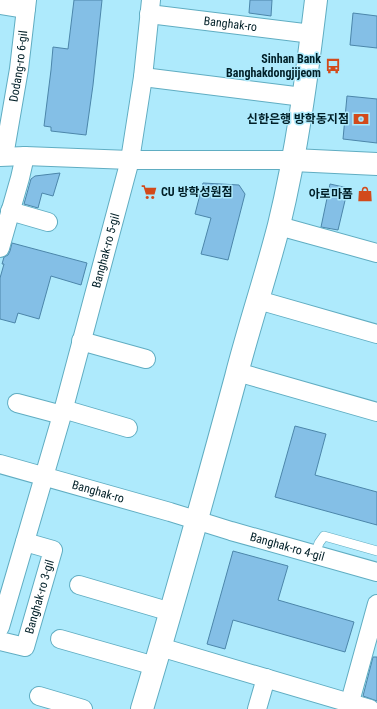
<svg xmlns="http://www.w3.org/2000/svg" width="377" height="709" font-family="'Roboto Condensed','Noto Sans KR',sans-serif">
<rect width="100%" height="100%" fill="#aeeafc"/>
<!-- building -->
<path fill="#84bfe6" stroke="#4c86aa" d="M 74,0 L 102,0 L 93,85 L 86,135 L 51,131 L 51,127 L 44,126 L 51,70 L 53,47 L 68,49 Z
M 250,0 L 272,0 L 271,16 L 249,13 Z
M 353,13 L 377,16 L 377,48 L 350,45 Z
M 347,96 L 377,99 L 377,143 L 343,139 Z
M 60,173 L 53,196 L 42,193 L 38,208 L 24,204 L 31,179 L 35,176 Z
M 203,183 L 239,185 L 245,194 L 228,260 L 201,254 L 211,218 L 195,214 Z
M 330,184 L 348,188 L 338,230 L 321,227 Z
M 12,243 L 87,263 L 81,285 L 51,276 L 39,319 L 18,313 L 15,323 L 0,319 L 0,278 L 4,264 L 2,264 L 4,257 L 8,255 L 10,251 Z
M 295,426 L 326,434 L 315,475 L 377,492 L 377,525 L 275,497 Z
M 233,551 L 288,566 L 278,600 L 354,622 L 345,652 L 233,620 L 225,649 L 207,644 Z
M 373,657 L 377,657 L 377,701 L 363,696 Z"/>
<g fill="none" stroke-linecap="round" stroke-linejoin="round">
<defs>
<path id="service" d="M 315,554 L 319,543 L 324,536 L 377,551"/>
<g id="minor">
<path d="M 0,5 L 26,9"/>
<path id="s1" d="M 149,14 L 312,34"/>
<path d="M 143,77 L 303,97"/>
<path id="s2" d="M 4,156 L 19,69 L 27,0"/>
<path d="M 0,157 L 25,156 L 130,160 L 293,160"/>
<path d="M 10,211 L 48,222"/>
<path d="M 279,226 L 377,253"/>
<path d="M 0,248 L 20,178 L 25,156"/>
<path d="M 258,300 L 377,334"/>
<path d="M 81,341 L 146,359"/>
<path d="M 237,372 L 377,412"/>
<path d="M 17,403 L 62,415"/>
<path d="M 63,409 L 128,428"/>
<path id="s3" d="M 0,464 L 170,512 L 231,531 L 377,572"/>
<path d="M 79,585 L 171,612"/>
<path id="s4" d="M 0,627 L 62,415 L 130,160 L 143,77 L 151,0"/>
<path d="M 60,639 L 155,666"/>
<path id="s5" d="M 0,641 L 25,647 L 53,550 L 25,542"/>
<path d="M 160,647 L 370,709"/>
<path d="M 39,696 L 83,709"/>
<path d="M 257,709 L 266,678"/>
<path d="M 348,709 L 377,604"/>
</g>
<path id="tertiary" d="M 293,160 L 377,164"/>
<path id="secondary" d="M 142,709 C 175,599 206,488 236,377 C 249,326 266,276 279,225 C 297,151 307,75 316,0"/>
</defs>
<!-- service casing -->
<use href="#service" stroke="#60adc2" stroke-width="10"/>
<!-- minor casing -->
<use href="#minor" stroke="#60adc2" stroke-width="20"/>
<!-- tertiary casing -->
<use href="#tertiary" stroke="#60adc2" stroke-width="24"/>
<!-- secondary casing -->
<use href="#secondary" stroke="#60adc2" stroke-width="24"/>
<!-- service -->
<use href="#service" stroke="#fff" stroke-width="9"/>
<!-- minor -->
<use href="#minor" stroke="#fff" stroke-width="18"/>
<!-- tertiary -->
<use href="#tertiary" stroke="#fff" stroke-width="22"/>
<!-- secondary -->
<use href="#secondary" stroke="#fff" stroke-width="22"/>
</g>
<!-- icons -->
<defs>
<symbol id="bus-bare" viewBox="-9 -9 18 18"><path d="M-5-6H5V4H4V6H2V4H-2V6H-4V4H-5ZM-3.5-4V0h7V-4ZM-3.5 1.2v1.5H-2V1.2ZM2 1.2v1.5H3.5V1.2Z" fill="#d24a1b" stroke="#aeeafc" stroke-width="2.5" paint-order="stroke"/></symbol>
<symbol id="bank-bare" viewBox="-9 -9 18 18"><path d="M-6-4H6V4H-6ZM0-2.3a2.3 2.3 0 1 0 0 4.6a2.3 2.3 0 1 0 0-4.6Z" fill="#d24a1b" stroke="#aeeafc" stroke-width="2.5" paint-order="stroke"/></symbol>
<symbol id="supermarket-bare" viewBox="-9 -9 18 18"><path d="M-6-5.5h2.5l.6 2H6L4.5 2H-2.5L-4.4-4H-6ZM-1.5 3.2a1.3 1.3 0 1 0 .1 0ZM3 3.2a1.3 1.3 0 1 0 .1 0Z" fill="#d24a1b" stroke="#aeeafc" stroke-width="2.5" paint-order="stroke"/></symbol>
<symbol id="shop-bare" viewBox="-9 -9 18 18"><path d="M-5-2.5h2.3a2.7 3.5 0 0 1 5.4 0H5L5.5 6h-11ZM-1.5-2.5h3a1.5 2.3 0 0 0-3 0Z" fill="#d24a1b" stroke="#aeeafc" stroke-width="2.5" paint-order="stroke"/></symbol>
</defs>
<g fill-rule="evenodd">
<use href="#bus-bare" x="322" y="55" width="22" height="22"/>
<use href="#bank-bare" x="350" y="108" width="22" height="22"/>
<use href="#supermarket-bare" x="138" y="181" width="22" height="22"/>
<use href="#shop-bare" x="354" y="183" width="22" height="22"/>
</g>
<g text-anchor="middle" stroke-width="3" stroke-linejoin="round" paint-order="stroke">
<!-- street labels -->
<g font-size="12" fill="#001f27" stroke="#aeeafc">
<text dy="4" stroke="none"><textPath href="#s1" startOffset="82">Banghak-ro</textPath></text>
<text dy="4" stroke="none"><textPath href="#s2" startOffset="91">Dodang-ro 6-gil</textPath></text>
<text dy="4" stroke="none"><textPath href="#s4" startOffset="391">Banghak-ro 5-gil</textPath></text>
<text dy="4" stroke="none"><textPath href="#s3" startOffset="102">Banghak-ro</textPath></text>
<text dy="4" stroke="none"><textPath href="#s3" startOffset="299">Banghak-ro 4-gil</textPath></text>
<text dy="4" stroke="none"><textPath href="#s5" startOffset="78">Banghak-ro 3-gil</textPath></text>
</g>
<!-- poi labels -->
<g font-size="12" font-weight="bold" fill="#001f27" stroke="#aeeafc" text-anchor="end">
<text x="321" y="63">Sinhan Bank<tspan x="321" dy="14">Banghakdongjijeom</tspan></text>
<text x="349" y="123">신한은행 방학동지점</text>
<text x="161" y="196" text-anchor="start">CU 방학성원점</text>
<text x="353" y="198">아로마폼</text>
</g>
</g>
</svg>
